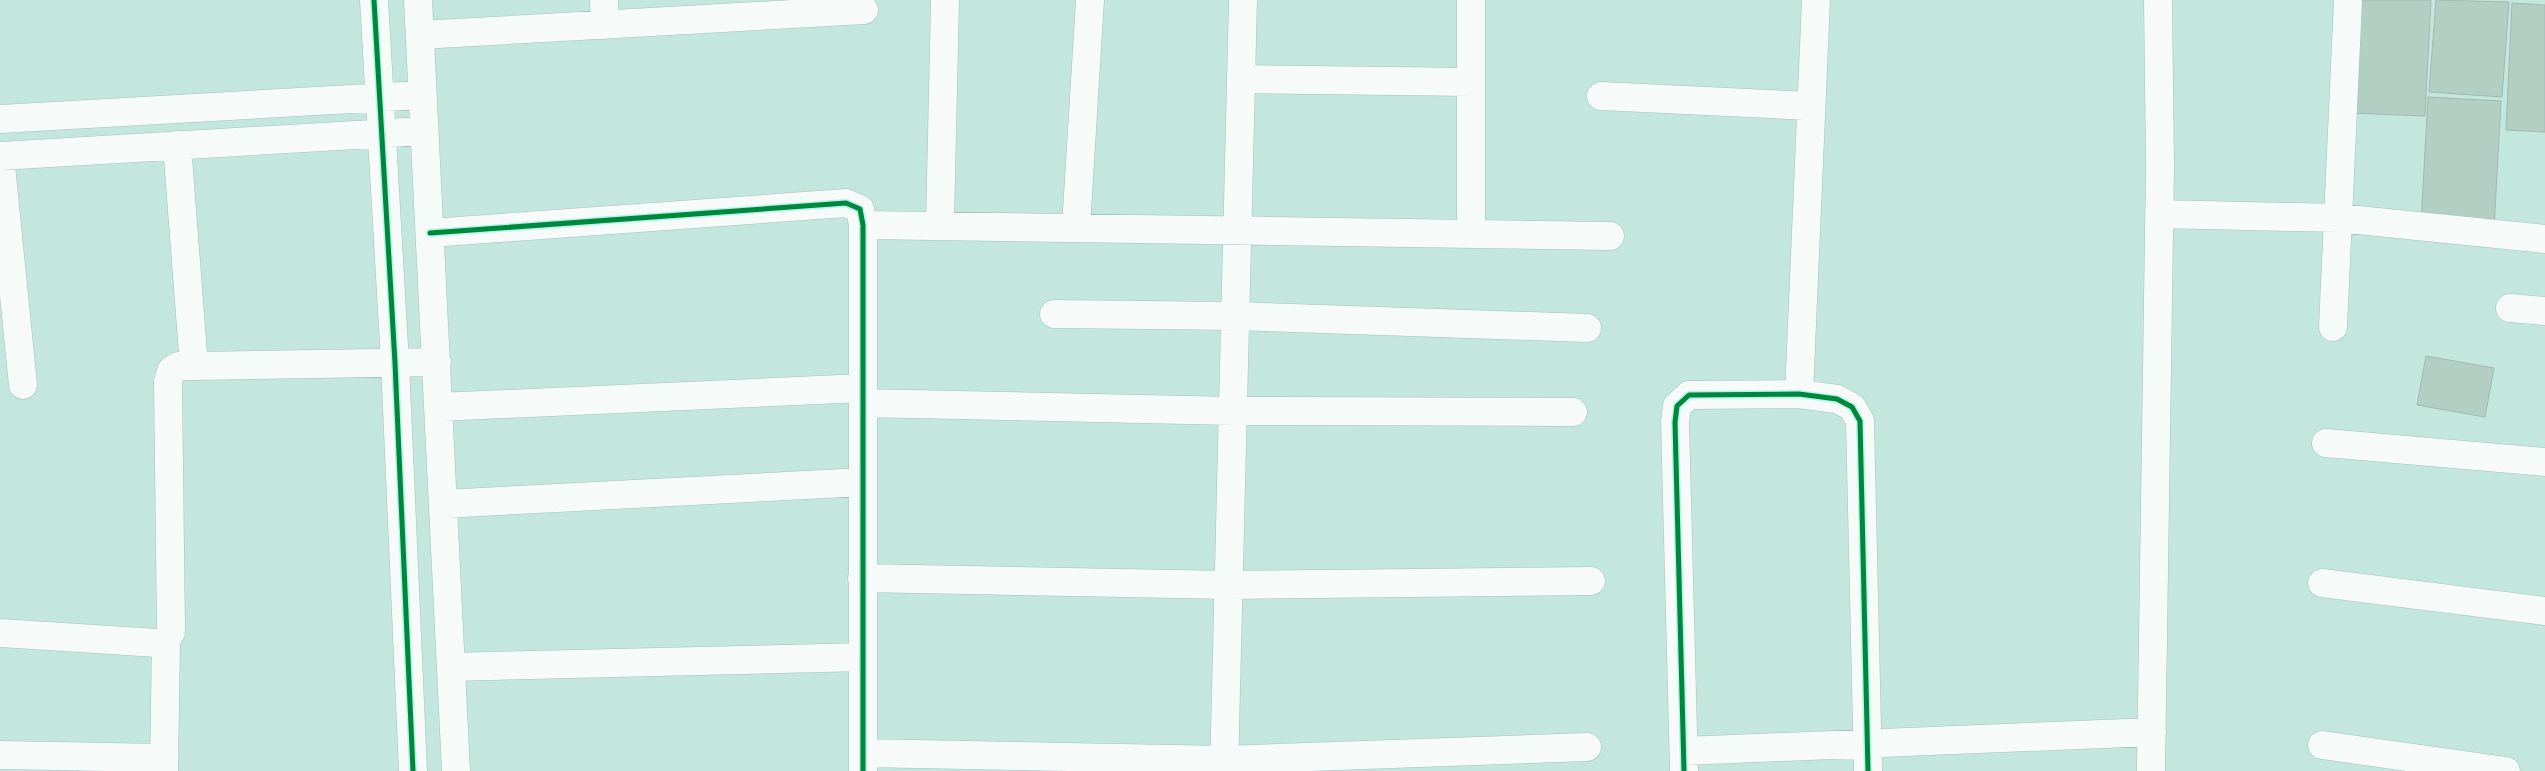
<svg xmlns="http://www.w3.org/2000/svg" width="2545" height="771" font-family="'Nunito Sans',sans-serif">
<rect width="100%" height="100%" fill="#c3e6dd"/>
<!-- building -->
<path fill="#b2cfc4" stroke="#a1b9b0" d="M 2357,0 L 2431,0 L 2425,116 L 2351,113 Z
M 2436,0 L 2509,2 L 2502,97 L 2429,92 Z
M 2512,3 L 2545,5 L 2545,132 L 2506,130 Z
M 2428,97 L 2501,101 L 2494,228 L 2421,223 Z
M 2426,356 L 2494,368 L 2485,417 L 2417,405 Z"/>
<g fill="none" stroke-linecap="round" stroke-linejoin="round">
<defs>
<path id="minor" d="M 374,0 L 395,363 L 413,771
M 418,0 L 456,771
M 604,0 L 605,25
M 420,35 L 864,10
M 1241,79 L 1471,82
M 1601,96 L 1811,106
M 0,119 L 422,95
M 177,145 L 194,366
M 0,156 L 423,131
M 0,156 L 23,385
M 2159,214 L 2338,218 L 2545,239
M 863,225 L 1610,236
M 940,225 L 945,0
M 1076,227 L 1090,0
M 430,233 L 846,203 L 860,209 L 863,225 L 863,771
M 1471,233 L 1471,0
M 2510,308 L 2545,311
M 1054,314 L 1235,316 L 1587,328
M 2333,327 L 2348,0
M 1799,394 L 1816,0
M 863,403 L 1233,411 L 1573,412
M 439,407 L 863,388
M 2326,443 L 2545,462
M 443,504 L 863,482
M 862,578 L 1229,585 L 1591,581
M 2322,583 L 2545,611
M 0,633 L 157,643 L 166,641 L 171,632 L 168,382 L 171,371 L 178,366 L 194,366 L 437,362
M 451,667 L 863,657
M 2322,745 L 2506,771
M 1684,751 L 2152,732
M 863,753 L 1225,760 L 1587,747
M 0,755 L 164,758
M 164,771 L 166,641
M 1224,771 L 1243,0
M 1684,771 L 1675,422 L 1677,406 L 1689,395 L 1799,394 L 1837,399 L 1852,407 L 1860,421 L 1868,771
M 2151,771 L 2160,167 L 2158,0"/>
</defs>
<!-- minor casing -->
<use href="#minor" stroke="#a5c1ba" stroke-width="29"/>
<!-- minor -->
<use href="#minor" stroke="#f6fbfa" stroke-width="28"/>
<defs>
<path id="cycleway" d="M 374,0 L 395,363 L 413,771
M 430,233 L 846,203 L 860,209 L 863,225 L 863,771
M 1684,771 L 1675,422 L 1677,406 L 1689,395 L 1799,394 L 1837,399 L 1852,407 L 1860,421 L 1868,771"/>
</defs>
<!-- cycleway casing -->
<use href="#cycleway" stroke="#b5f4e5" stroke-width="8"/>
<!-- cycleway -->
<use href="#cycleway" stroke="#00873e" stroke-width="5"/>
</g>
</svg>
